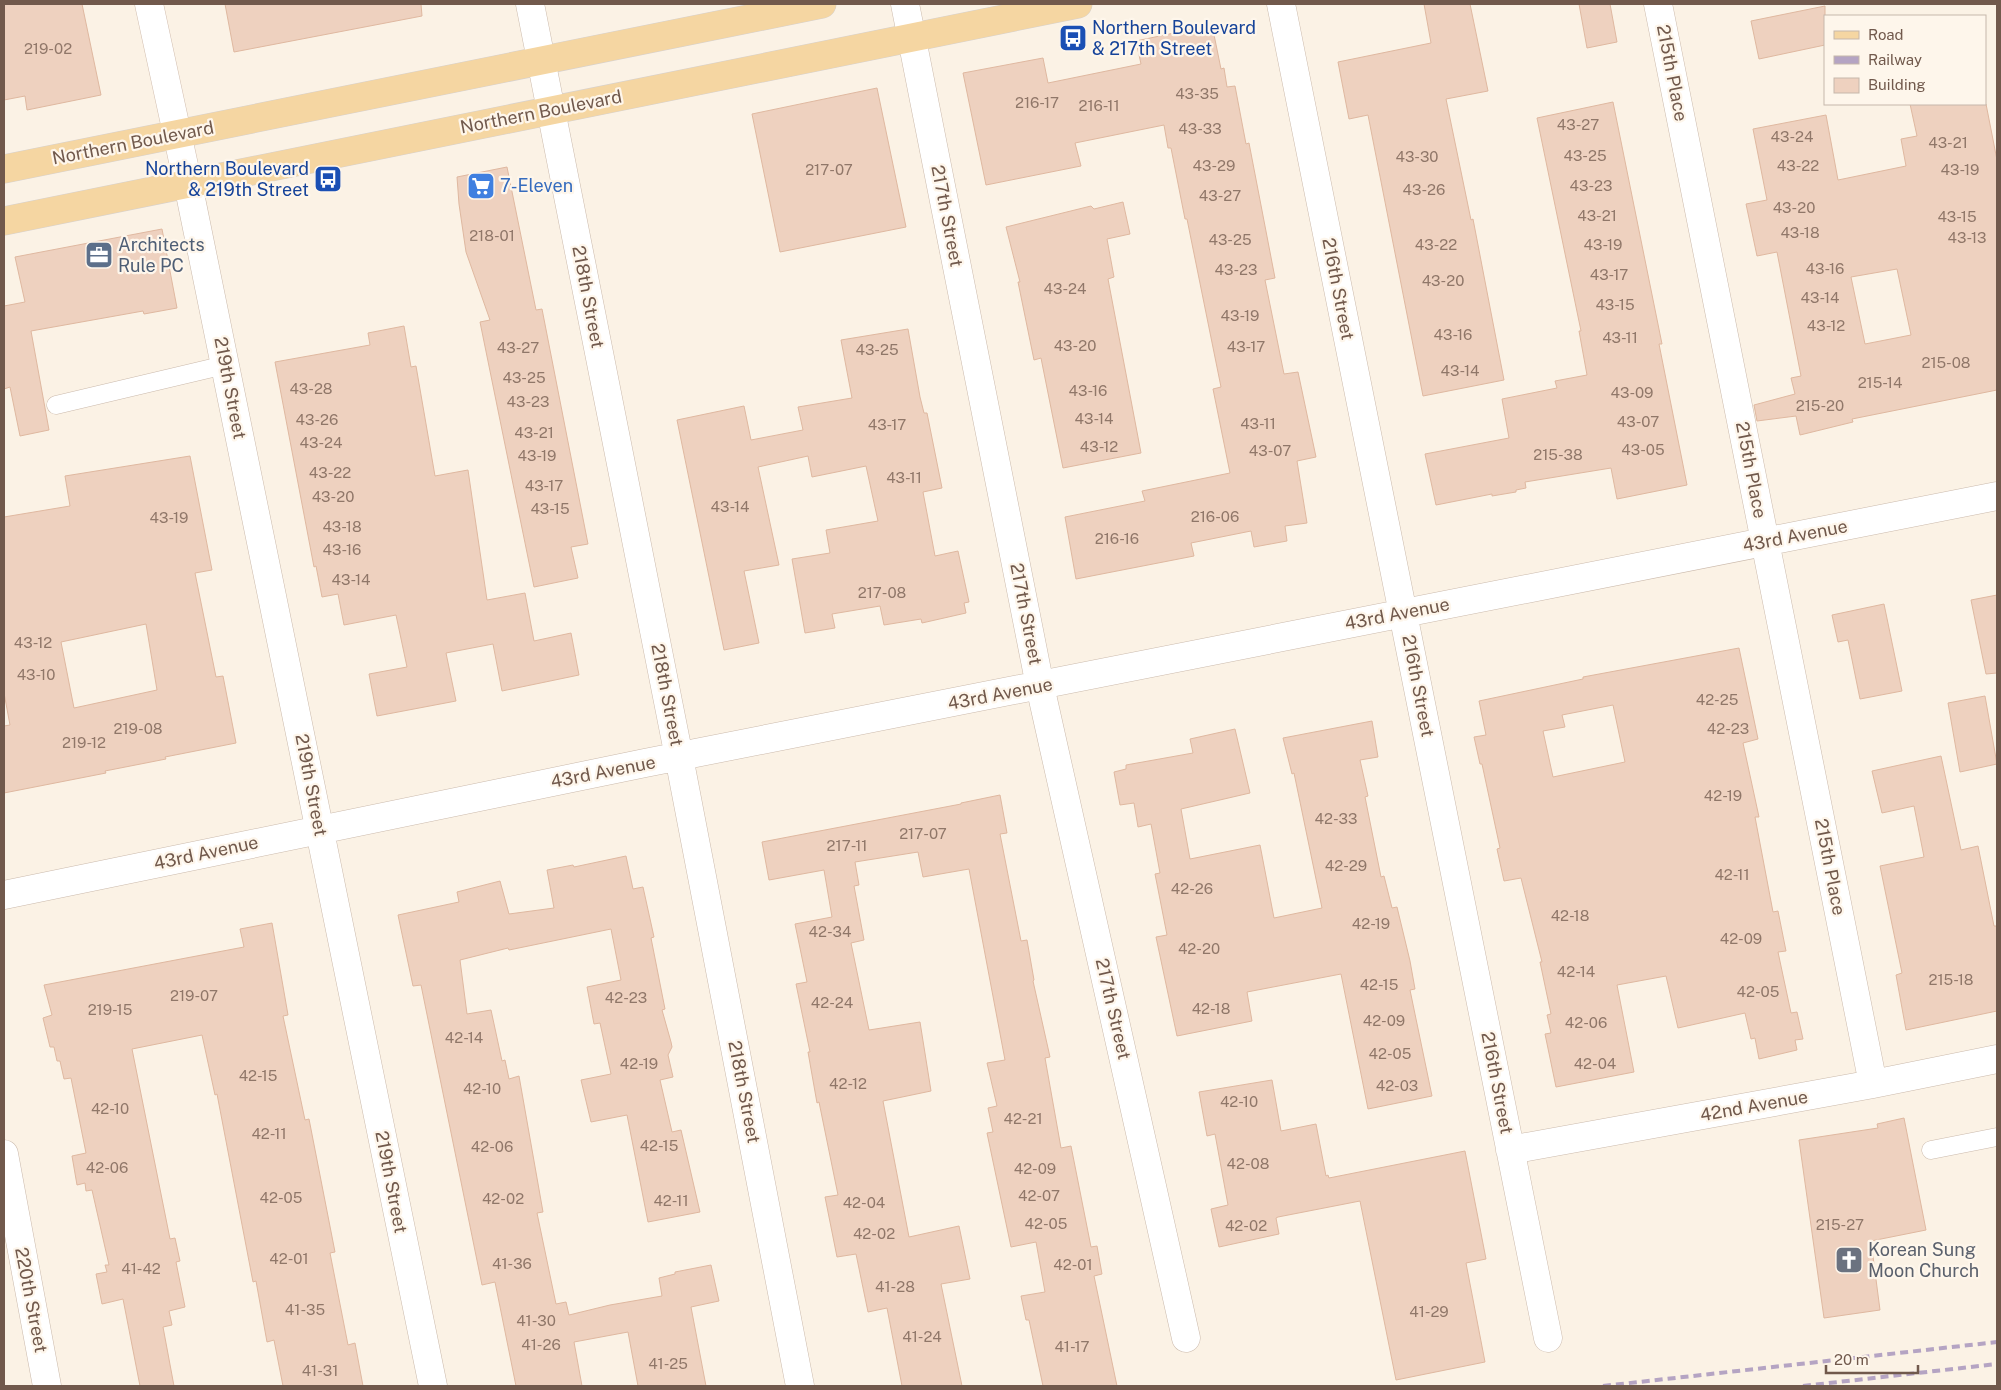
<svg xmlns="http://www.w3.org/2000/svg" width="2001" height="1390" font-family="'Public Sans',sans-serif">
<rect width="100%" height="100%" fill="#fbf2e5"/>
<!-- building -->
<path fill="#eed1bf" stroke="#dfb8a0" fill-rule="evenodd" d="M 4,4 L 82,4 L 101,95 L 27,110 L 25,96 L 4,100 Z
M 225,4 L 421,4 L 422,16 L 234,52 Z
M 1424,4 L 1470,4 L 1488,91 L 1446,99 L 1471,220 L 1473,219 L 1504,380 L 1423,396 L 1368,115 L 1349,119 L 1338,62 L 1431,43 Z
M 1579,4 L 1610,4 L 1617,42 L 1587,48 Z
M 1825,6 L 1825,45 L 1759,59 L 1751,21 Z
M 1212,25 L 1221,69 L 1224,68 L 1227,87 L 1235,86 L 1246,144 L 1249,143 L 1275,278 L 1265,280 L 1284,374 L 1298,372 L 1316,457 L 1297,461 L 1307,523 L 1285,526 L 1287,541 L 1254,547 L 1251,531 L 1191,543 L 1194,556 L 1076,579 L 1065,517 L 1145,501 L 1142,491 L 1230,473 L 1213,389 L 1221,387 L 1187,219 L 1185,219 L 1171,148 L 1168,148 L 1164,125 L 1075,143 L 1081,166 L 986,185 L 963,73 L 1043,58 L 1048,83 L 1141,64 L 1136,41 Z
M 877,88 L 906,227 L 780,252 L 752,114 Z
M 1613,102 L 1662,344 L 1659,344 L 1687,485 L 1617,499 L 1611,468 L 1525,482 L 1526,488 L 1516,490 L 1516,492 L 1492,496 L 1492,494 L 1436,505 L 1425,454 L 1509,438 L 1502,399 L 1557,388 L 1555,381 L 1587,375 L 1579,331 L 1581,331 L 1537,118 Z
M 1910,104 L 1986,104 L 1997,160 L 1997,390 L 1852,419 L 1853,422 L 1800,435 L 1796,416 L 1757,421 L 1754,405 L 1795,394 L 1791,378 L 1801,376 L 1777,252 L 1757,256 L 1746,204 L 1767,200 L 1753,129 L 1826,115 L 1838,180 L 1906,166 L 1901,139 L 1917,136 ZM 1897,269 L 1911,335 L 1865,344 L 1851,277 Z
M 507,167 L 536,310 L 542,309 L 588,544 L 571,547 L 578,578 L 534,587 L 480,322 L 490,320 L 466,252 L 459,204 L 457,177 Z
M 1123,202 L 1130,234 L 1107,239 L 1114,277 L 1108,279 L 1141,453 L 1063,468 L 1041,358 L 1034,360 L 1018,282 L 1020,282 L 1006,227 L 1091,206 L 1094,209 Z
M 162,229 L 177,308 L 144,314 L 143,311 L 31,331 L 49,430 L 20,436 L 10,387 L 4,389 L 4,306 L 25,302 L 15,257 Z
M 404,326 L 411,367 L 416,366 L 435,476 L 468,470 L 487,600 L 525,593 L 534,641 L 571,633 L 579,675 L 502,691 L 493,644 L 446,653 L 456,701 L 377,716 L 369,674 L 407,667 L 396,615 L 344,625 L 338,594 L 322,597 L 316,566 L 314,567 L 275,362 L 370,345 L 368,333 Z
M 908,329 L 920,397 L 924,413 L 927,413 L 942,488 L 923,492 L 935,556 L 958,551 L 969,602 L 964,603 L 966,613 L 922,623 L 921,619 L 884,625 L 880,606 L 832,614 L 835,628 L 805,633 L 792,559 L 830,553 L 826,530 L 878,521 L 866,466 L 812,477 L 808,456 L 758,467 L 779,565 L 744,571 L 759,643 L 724,650 L 677,420 L 744,406 L 751,440 L 803,430 L 798,407 L 852,398 L 841,340 Z
M 190,456 L 212,570 L 195,573 L 216,677 L 223,676 L 236,743 L 165,757 L 166,759 L 105,771 L 106,773 L 4,793 L 4,726 L 10,725 L 4,693 L 4,517 L 70,506 L 65,476 ZM 146,624 L 157,690 L 74,708 L 61,642 Z
M 1997,595 L 1997,673 L 1986,674 L 1971,600 Z
M 1884,604 L 1902,691 L 1860,699 L 1848,640 L 1838,642 L 1832,615 Z
M 1739,648 L 1758,739 L 1743,743 L 1759,817 L 1755,817 L 1773,912 L 1778,911 L 1786,951 L 1778,952 L 1791,1013 L 1797,1012 L 1803,1039 L 1795,1040 L 1797,1050 L 1759,1059 L 1755,1038 L 1751,1039 L 1745,1013 L 1678,1028 L 1666,976 L 1617,985 L 1634,1072 L 1556,1087 L 1545,1034 L 1551,1033 L 1547,1015 L 1551,1014 L 1540,962 L 1542,962 L 1521,878 L 1504,881 L 1497,849 L 1500,848 L 1482,764 L 1480,764 L 1474,737 L 1486,735 L 1479,701 L 1583,679 L 1583,677 ZM 1613,705 L 1625,762 L 1553,777 L 1543,731 L 1565,727 L 1562,715 Z
M 1985,696 L 1997,764 L 1960,772 L 1948,703 Z
M 1372,721 L 1378,757 L 1360,760 L 1368,796 L 1365,797 L 1381,877 L 1384,876 L 1392,908 L 1397,907 L 1410,961 L 1415,989 L 1410,990 L 1432,1096 L 1368,1109 L 1341,974 L 1247,992 L 1252,1021 L 1177,1036 L 1156,937 L 1167,935 L 1155,874 L 1160,873 L 1151,824 L 1138,827 L 1134,803 L 1120,805 L 1114,772 L 1126,769 L 1126,765 L 1193,753 L 1190,739 L 1235,729 L 1250,793 L 1181,809 L 1190,859 L 1260,845 L 1274,918 L 1322,908 L 1294,773 L 1292,774 L 1283,738 Z
M 1941,756 L 1961,850 L 1978,846 L 1994,926 L 1997,926 L 1997,1011 L 1906,1030 L 1896,975 L 1902,973 L 1880,866 L 1924,857 L 1914,806 L 1882,813 L 1872,771 Z
M 1000,795 L 1007,833 L 1000,834 L 1021,941 L 1027,940 L 1034,980 L 1033,981 L 1050,1057 L 1045,1058 L 1061,1148 L 1071,1146 L 1091,1247 L 1097,1246 L 1102,1274 L 1094,1276 L 1117,1386 L 1043,1386 L 1029,1320 L 1026,1320 L 1021,1296 L 1045,1292 L 1036,1242 L 1011,1247 L 987,1133 L 993,1132 L 988,1108 L 997,1106 L 987,1063 L 1005,1060 L 969,869 L 923,877 L 918,852 L 855,862 L 859,885 L 854,886 L 864,940 L 851,943 L 869,1030 L 920,1022 L 931,1091 L 883,1101 L 909,1237 L 959,1226 L 970,1279 L 941,1284 L 962,1386 L 902,1386 L 887,1308 L 868,1312 L 856,1254 L 837,1257 L 825,1197 L 838,1195 L 819,1102 L 817,1103 L 808,1052 L 810,1052 L 796,984 L 807,982 L 795,924 L 832,917 L 824,870 L 769,880 L 762,842 L 961,804 L 961,803 Z
M 626,856 L 633,889 L 643,887 L 654,937 L 651,938 L 665,1009 L 662,1010 L 671,1042 L 672,1047 L 668,1055 L 673,1077 L 660,1080 L 672,1132 L 681,1130 L 700,1212 L 648,1222 L 627,1115 L 591,1122 L 581,1080 L 611,1074 L 600,1023 L 594,1024 L 587,987 L 621,980 L 611,929 L 509,950 L 508,948 L 460,960 L 467,1014 L 491,1010 L 502,1061 L 505,1060 L 509,1079 L 519,1076 L 543,1212 L 537,1213 L 556,1304 L 566,1302 L 569,1315 L 610,1305 L 662,1296 L 659,1278 L 675,1274 L 675,1272 L 711,1265 L 719,1301 L 691,1307 L 706,1386 L 638,1386 L 628,1332 L 574,1342 L 582,1386 L 516,1386 L 495,1282 L 482,1285 L 421,985 L 413,986 L 398,915 L 459,902 L 457,892 L 500,881 L 509,914 L 554,908 L 547,870 L 573,865 L 574,867 Z
M 272,923 L 288,1015 L 283,1016 L 305,1120 L 309,1119 L 335,1252 L 330,1253 L 348,1345 L 355,1343 L 363,1386 L 283,1386 L 274,1340 L 267,1342 L 256,1281 L 253,1282 L 217,1094 L 215,1095 L 202,1035 L 132,1049 L 170,1239 L 175,1238 L 180,1261 L 176,1262 L 185,1307 L 169,1311 L 172,1325 L 163,1327 L 174,1386 L 140,1386 L 123,1299 L 102,1304 L 96,1274 L 107,1272 L 105,1265 L 109,1265 L 92,1190 L 86,1191 L 85,1183 L 77,1185 L 72,1156 L 86,1153 L 71,1078 L 64,1079 L 60,1061 L 57,1061 L 54,1047 L 50,1047 L 43,1018 L 52,1015 L 44,985 L 244,947 L 240,929 Z
M 1272,1080 L 1281,1131 L 1316,1124 L 1326,1176 L 1328,1175 L 1329,1178 L 1465,1151 L 1486,1259 L 1466,1263 L 1485,1362 L 1396,1380 L 1360,1201 L 1278,1217 L 1276,1218 L 1279,1234 L 1219,1247 L 1211,1209 L 1228,1205 L 1215,1134 L 1207,1136 L 1199,1092 Z
M 1904,1118 L 1926,1230 L 1871,1241 L 1880,1310 L 1824,1318 L 1799,1140 L 1878,1128 L 1877,1124 Z"/>
<g fill="none" stroke-linecap="round" stroke-linejoin="round">
<defs>
<path id="service" d="M 56,405 L 225,365
M 1931,1150 L 1997,1137"/>
<path id="minor" d="M 530,4 L 679,757 L 800,1386
M 905,4 L 1040,686 L 1186,1338
M 1281,4 L 1548,1338
M 1658,4 L 1873,1084
M 188,184 L 433,1386
M 4,895 L 645,763 L 1997,496
M 1510,1150 L 1873,1084 L 1997,1059
M 4,1154 L 47,1386"/>
<path id="secondary" d="M 149,4 L 188,184"/>
<path id="primary" d="M 4,169 L 822,4
M 4,221 L 1078,4"/>
</defs>
<!-- service casing -->
<use href="#service" stroke="#cbbaac" stroke-width="19"/>
<!-- minor casing -->
<use href="#minor" stroke="#cbbaac" stroke-width="29"/>
<!-- secondary casing -->
<use href="#secondary" stroke="#d0bcad" stroke-width="29"/>
<!-- primary casing -->
<use href="#primary" stroke="#d7d1cd" stroke-width="29"/>
<!-- service -->
<use href="#service" stroke="#fff" stroke-width="18"/>
<!-- minor -->
<use href="#minor" stroke="#fff" stroke-width="28"/>
<!-- secondary -->
<use href="#secondary" stroke="#fff" stroke-width="28"/>
<!-- primary -->
<use href="#primary" stroke="#f5d6a2" stroke-width="28"/>
<!-- rail -->
<path stroke="#b5a4c3" stroke-width="4" stroke-dasharray="8 5" stroke-linecap="butt" d="M 1603,1386 L 1997,1342
M 1803,1386 L 1997,1364"/>
</g>
<!-- icons -->
<defs>
<symbol id="bus-square" viewBox="-11 -11 22 22"><rect x="-9" y="-9" width="18" height="18" rx="4" fill="#1a4fb4" stroke="#fef6eb"/><path d="M-5-6H5V4H4V6H2V4H-2V6H-4V4H-5ZM-3.5-4V0h7V-4ZM-3.5 1.2v1.5H-2V1.2ZM2 1.2v1.5H3.5V1.2Z" fill="#fff"/></symbol>
<symbol id="supermarket-square" viewBox="-11 -11 22 22"><rect x="-9" y="-9" width="18" height="18" rx="4" fill="#3f7fe0" stroke="#fef6eb"/><path d="M-6-5.5h2.5l.6 2H6L4.5 2H-2.5L-4.4-4H-6ZM-1.5 3.2a1.3 1.3 0 1 0 .1 0ZM3 3.2a1.3 1.3 0 1 0 .1 0Z" fill="#fff"/></symbol>
<symbol id="office-square" viewBox="-11 -11 22 22"><rect x="-9" y="-9" width="18" height="18" rx="4" fill="#5c6f8a" stroke="#fef6eb"/><path d="M-6-3h4V-5.5h4V-3h4V5H-6ZM-1-4.5V-3h2v-1.5ZM-6 0V1H6V0Z" fill="#fff"/></symbol>
<symbol id="church-square" viewBox="-11 -11 22 22"><rect x="-9" y="-9" width="18" height="18" rx="4" fill="#6b7280" stroke="#fef6eb"/><path d="M-1.2-6h2.4v3.5h3.3v2.4h-3.3V6h-2.4V-.1h-3.3v-2.4h3.3Z" fill="#fff"/></symbol>
</defs>
<g fill-rule="evenodd">
<use href="#bus-square" x="1057" y="22" width="32" height="32"/>
<use href="#bus-square" x="312" y="163" width="32" height="32"/>
<use href="#supermarket-square" x="465" y="170" width="32" height="32"/>
<use href="#office-square" x="83" y="239" width="32" height="32"/>
<use href="#church-square" x="1833" y="1244" width="32" height="32"/>
</g>
<g text-anchor="middle" stroke-width="4.5" stroke-linejoin="round" paint-order="stroke">
<!-- number labels -->
<g font-size="15" fill="#907769">
<text x="48" y="54">219-02</text>
<text x="1197" y="99">43-35</text>
<text x="1037" y="108">216-17</text>
<text x="1099" y="111">216-11</text>
<text x="1578" y="130">43-27</text>
<text x="1200" y="134">43-33</text>
<text x="1792" y="142">43-24</text>
<text x="1948" y="148">43-21</text>
<text x="1585" y="161">43-25</text>
<text x="1417" y="162">43-30</text>
<text x="1214" y="171">43-29</text>
<text x="1798" y="171">43-22</text>
<text x="829" y="175">217-07</text>
<text x="1960" y="175">43-19</text>
<text x="1591" y="191">43-23</text>
<text x="1424" y="195">43-26</text>
<text x="1220" y="201">43-27</text>
<text x="1794" y="213">43-20</text>
<text x="1597" y="221">43-21</text>
<text x="1957" y="222">43-15</text>
<text x="1800" y="238">43-18</text>
<text x="492" y="241">218-01</text>
<text x="1967" y="243">43-13</text>
<text x="1230" y="245">43-25</text>
<text x="1436" y="250">43-22</text>
<text x="1603" y="250">43-19</text>
<text x="1825" y="274">43-16</text>
<text x="1236" y="275">43-23</text>
<text x="1609" y="280">43-17</text>
<text x="1443" y="286">43-20</text>
<text x="1065" y="294">43-24</text>
<text x="1820" y="303">43-14</text>
<text x="1615" y="310">43-15</text>
<text x="1240" y="321">43-19</text>
<text x="1826" y="331">43-12</text>
<text x="1453" y="340">43-16</text>
<text x="1620" y="343">43-11</text>
<text x="1075" y="351">43-20</text>
<text x="1246" y="352">43-17</text>
<text x="518" y="353">43-27</text>
<text x="877" y="355">43-25</text>
<text x="1946" y="368">215-08</text>
<text x="1460" y="376">43-14</text>
<text x="524" y="383">43-25</text>
<text x="1880" y="388">215-14</text>
<text x="311" y="394">43-28</text>
<text x="1088" y="396">43-16</text>
<text x="1632" y="398">43-09</text>
<text x="528" y="407">43-23</text>
<text x="1820" y="411">215-20</text>
<text x="1094" y="424">43-14</text>
<text x="317" y="425">43-26</text>
<text x="1638" y="427">43-07</text>
<text x="1258" y="429">43-11</text>
<text x="887" y="430">43-17</text>
<text x="534" y="438">43-21</text>
<text x="321" y="448">43-24</text>
<text x="1099" y="452">43-12</text>
<text x="1643" y="455">43-05</text>
<text x="1270" y="456">43-07</text>
<text x="1558" y="460">215-38</text>
<text x="537" y="461">43-19</text>
<text x="330" y="478">43-22</text>
<text x="904" y="483">43-11</text>
<text x="544" y="491">43-17</text>
<text x="333" y="502">43-20</text>
<text x="730" y="512">43-14</text>
<text x="550" y="514">43-15</text>
<text x="1215" y="522">216-06</text>
<text x="169" y="523">43-19</text>
<text x="342" y="532">43-18</text>
<text x="1117" y="544">216-16</text>
<text x="342" y="555">43-16</text>
<text x="351" y="585">43-14</text>
<text x="882" y="598">217-08</text>
<text x="33" y="648">43-12</text>
<text x="36" y="680">43-10</text>
<text x="1717" y="705">42-25</text>
<text x="138" y="734">219-08</text>
<text x="1728" y="734">42-23</text>
<text x="84" y="748">219-12</text>
<text x="1723" y="801">42-19</text>
<text x="1336" y="824">42-33</text>
<text x="923" y="839">217-07</text>
<text x="847" y="851">217-11</text>
<text x="1346" y="871">42-29</text>
<text x="1732" y="880">42-11</text>
<text x="1192" y="894">42-26</text>
<text x="1570" y="921">42-18</text>
<text x="1371" y="929">42-19</text>
<text x="830" y="937">42-34</text>
<text x="1741" y="944">42-09</text>
<text x="1199" y="954">42-20</text>
<text x="1576" y="977">42-14</text>
<text x="1951" y="985">215-18</text>
<text x="1379" y="990">42-15</text>
<text x="1758" y="997">42-05</text>
<text x="194" y="1001">219-07</text>
<text x="626" y="1003">42-23</text>
<text x="832" y="1008">42-24</text>
<text x="1211" y="1014">42-18</text>
<text x="110" y="1015">219-15</text>
<text x="1384" y="1026">42-09</text>
<text x="1586" y="1028">42-06</text>
<text x="464" y="1043">42-14</text>
<text x="1390" y="1059">42-05</text>
<text x="639" y="1069">42-19</text>
<text x="1595" y="1069">42-04</text>
<text x="258" y="1081">42-15</text>
<text x="848" y="1089">42-12</text>
<text x="1397" y="1091">42-03</text>
<text x="482" y="1094">42-10</text>
<text x="1239" y="1107">42-10</text>
<text x="110" y="1114">42-10</text>
<text x="1023" y="1124">42-21</text>
<text x="269" y="1139">42-11</text>
<text x="659" y="1151">42-15</text>
<text x="492" y="1152">42-06</text>
<text x="1248" y="1169">42-08</text>
<text x="107" y="1173">42-06</text>
<text x="1035" y="1174">42-09</text>
<text x="1039" y="1201">42-07</text>
<text x="281" y="1203">42-05</text>
<text x="503" y="1204">42-02</text>
<text x="671" y="1206">42-11</text>
<text x="864" y="1208">42-04</text>
<text x="1046" y="1229">42-05</text>
<text x="1840" y="1230">215-27</text>
<text x="1246" y="1231">42-02</text>
<text x="874" y="1239">42-02</text>
<text x="289" y="1264">42-01</text>
<text x="512" y="1269">41-36</text>
<text x="1073" y="1270">42-01</text>
<text x="141" y="1274">41-42</text>
<text x="895" y="1292">41-28</text>
<text x="305" y="1315">41-35</text>
<text x="1429" y="1317">41-29</text>
<text x="536" y="1326">41-30</text>
<text x="922" y="1342">41-24</text>
<text x="541" y="1350">41-26</text>
<text x="1072" y="1352">41-17</text>
<text x="668" y="1369">41-25</text>
<text x="320" y="1376">41-31</text>
</g>
<!-- transit labels -->
<g font-size="18" fill="#164399" stroke="#fef6eb" text-anchor="start">
<text x="1092" y="34">Northern Boulevard<tspan x="1092" dy="21">&amp; 217th Street</tspan></text>
<text x="309" y="175" text-anchor="end">Northern Boulevard<tspan x="309" dy="21">&amp; 219th Street</tspan></text>
</g>
<!-- street labels -->
<g font-size="18" fill="#71594c" stroke="#fef6eb">
<text transform="translate(1672 73) rotate(79)" y="6">215th Place</text>
<text transform="translate(541 112) rotate(-11)" y="6">Northern Boulevard</text>
<text transform="translate(133 143) rotate(-11)" y="6">Northern Boulevard</text>
<text transform="translate(947 216) rotate(79)" y="6">217th Street</text>
<text transform="translate(1338 289) rotate(79)" y="6">216th Street</text>
<text transform="translate(588 297) rotate(79)" y="6">218th Street</text>
<text transform="translate(230 388) rotate(79)" y="6">219th Street</text>
<text transform="translate(1751 470) rotate(79)" y="6">215th Place</text>
<text transform="translate(1795 536) rotate(-11)" y="6">43rd Avenue</text>
<text transform="translate(1026 614) rotate(79)" y="6">217th Street</text>
<text transform="translate(1397 614) rotate(-11)" y="6">43rd Avenue</text>
<text transform="translate(1418 686) rotate(79)" y="6">216th Street</text>
<text transform="translate(1000 694) rotate(-11)" y="6">43rd Avenue</text>
<text transform="translate(667 695) rotate(79)" y="6">218th Street</text>
<text transform="translate(603 772) rotate(-11)" y="6">43rd Avenue</text>
<text transform="translate(311 785) rotate(79)" y="6">219th Street</text>
<text transform="translate(206 853) rotate(-12)" y="6">43rd Avenue</text>
<text transform="translate(1830 867) rotate(79)" y="6">215th Place</text>
<text transform="translate(1113 1009) rotate(77)" y="6">217th Street</text>
<text transform="translate(1497 1083) rotate(79)" y="6">216th Street</text>
<text transform="translate(744 1092) rotate(79)" y="6">218th Street</text>
<text transform="translate(1754 1106) rotate(-10)" y="6">42nd Avenue</text>
<text transform="translate(391 1182) rotate(79)" y="6">219th Street</text>
<text transform="translate(31 1300) rotate(79)" y="6">220th Street</text>
</g>
<!-- shop labels -->
<g font-size="18" fill="#366cbe" stroke="#fef6eb" text-anchor="start">
<text x="500" y="192">7-Eleven</text>
</g>
<!-- service labels -->
<g font-size="18" fill="#4e5e75" stroke="#fef6eb" text-anchor="start">
<text x="118" y="251">Architects<tspan x="118" dy="21">Rule PC</tspan></text>
</g>
<!-- worship labels -->
<g font-size="18" fill="#5b616d" stroke="#fef6eb" text-anchor="start">
<text x="1868" y="1256">Korean Sung<tspan x="1868" dy="21">Moon Church</tspan></text>
</g>
</g>
<!-- border -->
<rect width="2001" height="1390" fill="none" stroke="#71594c" stroke-width="10"/>
<!-- legend -->
<rect x="1824" y="15" width="162" height="90" fill="#fef6eb" stroke="#c6b7ab"/>
<rect x="1834" y="31" width="25" height="8" fill="#f5d6a2" stroke="#c6b7ab"/>
<text x="1868" y="40" font-size="15" fill="#71594c">Road</text>
<rect x="1834" y="56" width="25" height="8" fill="#b5a4c3" stroke="#c6b7ab"/>
<text x="1868" y="65" font-size="15" fill="#71594c">Railway</text>
<rect x="1834" y="78" width="25" height="15" fill="#eed1bf" stroke="#c6b7ab"/>
<text x="1868" y="90" font-size="15" fill="#71594c">Building</text>
<!-- scale -->
<path d="M1826 1365v8h92v-8" fill="none" stroke="#71594c" stroke-width="2.5"/>
<text x="1834" y="1365" font-size="15" fill="#71594c" stroke="#fef6eb" stroke-width="4" paint-order="stroke">20 m</text>
</svg>
